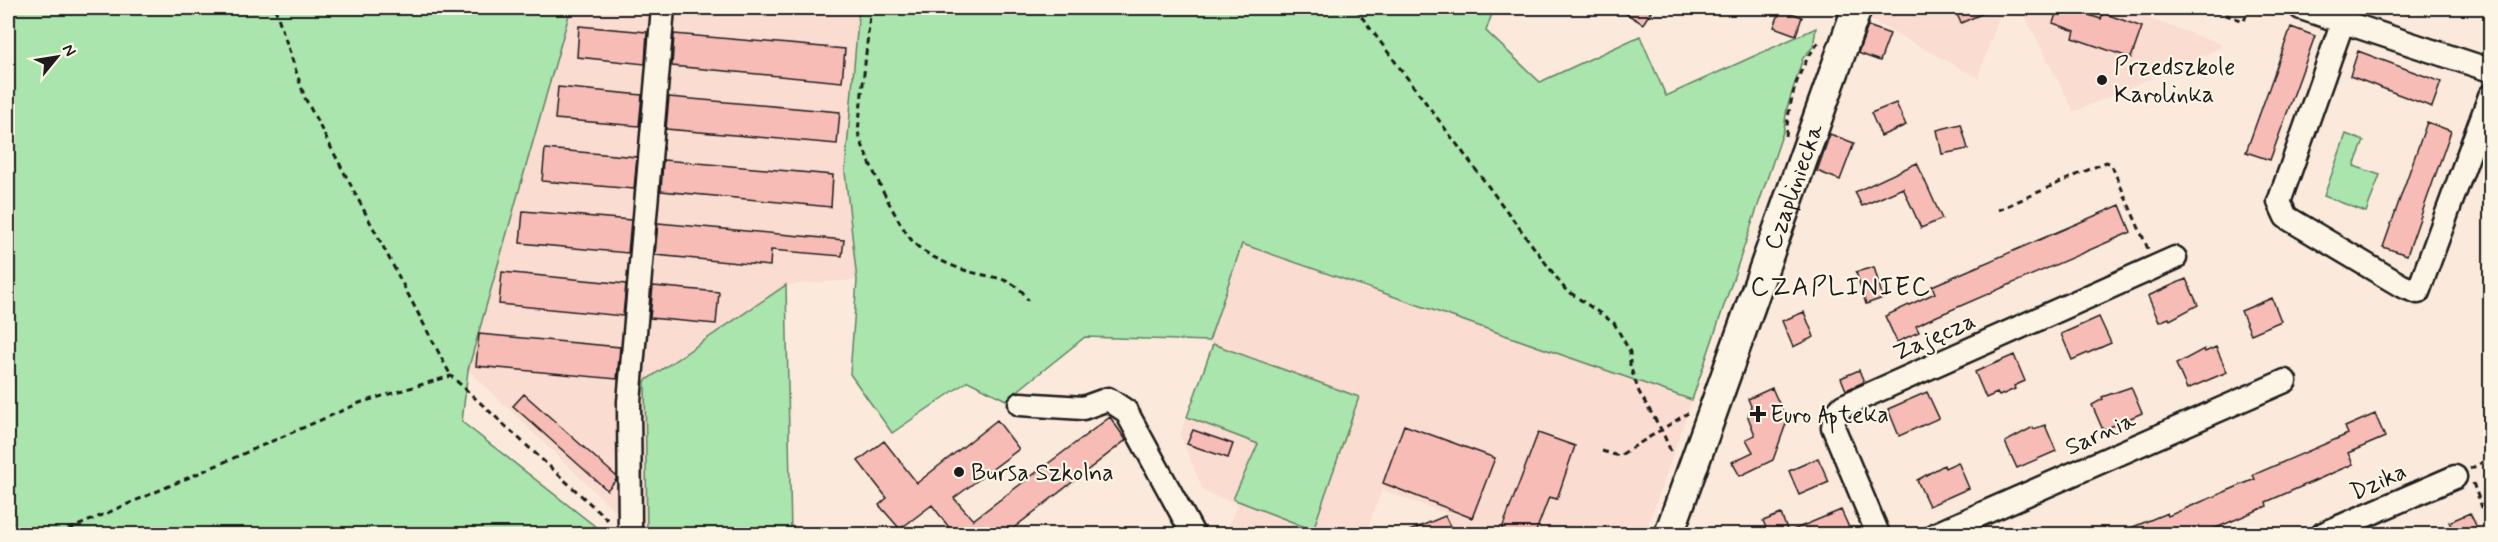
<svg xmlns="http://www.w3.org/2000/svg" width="2498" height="542" font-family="Mynerve,sans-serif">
<rect width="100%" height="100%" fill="#fbeadc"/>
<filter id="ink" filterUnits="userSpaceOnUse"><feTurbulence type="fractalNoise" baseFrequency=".0167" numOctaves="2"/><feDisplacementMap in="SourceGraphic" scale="12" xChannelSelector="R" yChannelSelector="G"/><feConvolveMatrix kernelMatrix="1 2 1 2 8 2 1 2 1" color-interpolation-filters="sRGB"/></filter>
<g filter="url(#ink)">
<!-- built -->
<path fill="#fadcd1" d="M 571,8 L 859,8 L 845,172 L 857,280 L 786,285 L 645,381 L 647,534 L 639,534 L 468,370 Z
M 1871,8 L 2002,8 L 1978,78 L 1867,18 Z
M 2033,8 L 2119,8 L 2221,44 L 2220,48 L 2074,112 L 2023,12 Z
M 1242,244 L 1692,400 L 1645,534 L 1456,534 L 1445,513 L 1382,490 L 1365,534 L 1242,534 L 1227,529 L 1237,504 L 1204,492 L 1180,435 L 1213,345 L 1209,341 Z"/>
<!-- green -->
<path fill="#a9e5ac" stroke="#628064" stroke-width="1.5" d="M 8,8 L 571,8 L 468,370 L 462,422 L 605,534 L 8,534 Z
M 859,8 L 1494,8 L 1486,31 L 1540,82 L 1640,36 L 1666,96 L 1816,28 L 1813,47 L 1803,58 L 1787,108 L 1784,129 L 1692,400 L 1242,244 L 1209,341 L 1085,337 L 1006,400 L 968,381 L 892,433 L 850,374 L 857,280 L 845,172 Z
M 2346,134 L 2364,141 L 2354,166 L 2380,175 L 2366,212 L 2324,196 Z
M 786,285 L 791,534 L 647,534 L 645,381 Z
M 1213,344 L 1359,397 L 1313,530 L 1233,499 L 1258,444 L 1187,417 Z"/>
<!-- building -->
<path fill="#f8bcb6" stroke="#1c1c1c" stroke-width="1.5" d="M 1617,8 L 1653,8 L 1643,24 Z
M 1954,8 L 1995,8 L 1961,23 Z
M 2058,8 L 2067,8 L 2101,19 L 2103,13 L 2142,27 L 2131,58 L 2073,38 L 2075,31 L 2053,23 Z
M 1781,9 L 1802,17 L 1796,35 L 1774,27 Z
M 579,26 L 647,32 L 645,64 L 577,57 Z
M 1868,26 L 1890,34 L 1880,61 L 1858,53 Z
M 2291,27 L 2315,36 L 2270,160 L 2246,152 Z
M 674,34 L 845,49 L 842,82 L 672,66 Z
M 2358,51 L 2441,82 L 2432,107 L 2350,76 Z
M 558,87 L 642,95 L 639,126 L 555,119 Z
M 669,97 L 840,112 L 837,144 L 666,129 Z
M 1896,103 L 1906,125 L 1881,136 L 1871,113 Z
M 2427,122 L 2451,131 L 2407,255 L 2383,247 Z
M 1961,124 L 1968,149 L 1942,154 L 1937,130 Z
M 1830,134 L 1854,143 L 1840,180 L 1817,171 Z
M 545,149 L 637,157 L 634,189 L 542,181 Z
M 663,160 L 833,175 L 831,207 L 661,191 Z
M 1917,163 L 1942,219 L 1921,228 L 1903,188 L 1862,206 L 1855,192 Z
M 2120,205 L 2131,232 L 1928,320 L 1916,326 L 1919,332 L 1897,342 L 1885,316 L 1935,293 L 1932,286 Z
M 523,211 L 631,220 L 628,253 L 520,243 Z
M 658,223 L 844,240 L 842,256 L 771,250 L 770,266 L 655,255 Z
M 1874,267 L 1883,298 L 1866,304 L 1856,272 Z
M 502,272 L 626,284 L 623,316 L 499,304 Z
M 2186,279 L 2198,305 L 2170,320 L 2169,318 L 2159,322 L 2148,296 Z
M 653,286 L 719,292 L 716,324 L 650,318 Z
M 2272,298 L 2281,321 L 2251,334 L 2241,311 Z
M 1804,312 L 1814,337 L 1793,347 L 1782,321 Z
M 2099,317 L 2111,343 L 2072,360 L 2061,334 Z
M 479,334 L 620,347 L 617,379 L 476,366 Z
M 2216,347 L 2227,372 L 2187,389 L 2176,364 L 2204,349 L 2205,352 Z
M 2014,355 L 2025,381 L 2014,386 L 2015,389 L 1999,396 L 1997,393 L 1986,398 L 1975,372 Z
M 1859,370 L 1864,382 L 1846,390 L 1841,378 Z
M 2131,387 L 2142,413 L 2103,430 L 2092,405 L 2103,399 L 2102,397 Z
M 1772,388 L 1787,421 L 1773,460 L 1740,476 L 1732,462 L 1753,452 L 1746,439 L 1755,435 L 1748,417 L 1751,406 L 1748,399 Z
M 1927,392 L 1939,418 L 1899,436 L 1888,409 Z
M 524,394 L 616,476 L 616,480 L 607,490 L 513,406 Z
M 2375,414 L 2385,437 L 2348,453 L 2353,464 L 2266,502 L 2267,506 L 2202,534 L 2116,534 L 2167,513 L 2168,516 L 2255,479 L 2253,475 L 2348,434 L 2345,427 Z
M 1110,417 L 1126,440 L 1006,534 L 954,534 L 932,505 L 900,529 L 879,505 L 887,498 L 858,461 L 884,441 L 917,483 L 997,420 L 1019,449 L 954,498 L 973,520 Z
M 1404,425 L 1495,458 L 1472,518 L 1383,483 Z
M 2045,425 L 2056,451 L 2017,468 L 2005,442 L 2033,427 L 2034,429 Z
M 1193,430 L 1233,444 L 1228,458 L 1187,444 Z
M 1538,433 L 1575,446 L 1557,499 L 1549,497 L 1535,534 L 1500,534 Z
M 1818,458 L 1829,482 L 1799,495 L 1789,471 Z
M 1958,462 L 1969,488 L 1929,506 L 1917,480 L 1944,465 L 1945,468 Z
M 1841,510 L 1852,534 L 1769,534 L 1763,521 L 1781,514 L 1788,532 Z
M 2470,513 L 2480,534 L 2455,534 L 2449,522 Z
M 1445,516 L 1454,534 L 1402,534 Z"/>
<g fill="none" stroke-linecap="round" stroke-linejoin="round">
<defs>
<path id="minor" d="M 2301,8 L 2490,70
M 2343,21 L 2279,202 L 2286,217 L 2402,286 L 2418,292 L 2490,96
M 1020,404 L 1083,408 L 1108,399 L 1126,411 L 1193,534
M 630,534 L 629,402 L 663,8
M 1878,534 L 1833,427 L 1835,415 L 1843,406 L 2175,258
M 1936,534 L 2285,381
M 2323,534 L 2455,477"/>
<g id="major">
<path id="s1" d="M 1669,534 L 1857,8"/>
</g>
</defs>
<!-- minor casing -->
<use href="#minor" stroke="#1c1c1c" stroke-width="27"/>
<!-- major casing -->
<use href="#major" stroke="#1c1c1c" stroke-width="33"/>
<!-- path -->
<path stroke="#1c1c1c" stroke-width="3" stroke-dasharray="6 4.5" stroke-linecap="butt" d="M 275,8 L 305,98 L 451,376
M 873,8 L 870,15 L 858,132 C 864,155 899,228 915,244 C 926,255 949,265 964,270 C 988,278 1014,275 1028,300
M 1355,8 L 1565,289 L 1614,323 L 1630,352 L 1630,366 L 1639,392 L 1662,431 L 1672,454
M 2205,8 L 2244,21 L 2249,8
M 1786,136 C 1789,101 1797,69 1819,42
M 1998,210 L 2106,162 L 2111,164 L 2148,249
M 1602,451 L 1619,456 L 1688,413
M 2470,469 L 2490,458
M 2473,483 L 2490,529
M 59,534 L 362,402 L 451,376 L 609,521"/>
<!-- minor -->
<use href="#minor" stroke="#fcf5e5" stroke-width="22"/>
<!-- major -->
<use href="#major" stroke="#fcf5e5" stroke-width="28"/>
</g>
</g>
<!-- markers -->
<g fill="#1c1c1c" stroke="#fcf5e5" stroke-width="2">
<circle cx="2102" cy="80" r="6"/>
<path d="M1755 405h6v6h6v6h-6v6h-6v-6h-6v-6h6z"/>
<circle cx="959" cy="472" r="6"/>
</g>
<g text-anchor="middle" stroke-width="4.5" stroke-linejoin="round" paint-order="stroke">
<!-- poi labels -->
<g font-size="24" fill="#1c1c1c" stroke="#fcf5e5" text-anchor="start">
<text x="2114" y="74">Przedszkole<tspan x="2114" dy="28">Karolinka</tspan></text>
<text x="1770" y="422">Euro Apteka</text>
<text x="971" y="480">Bursa Szkolna</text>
</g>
<!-- street labels -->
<g font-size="24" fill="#1c1c1c" stroke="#fcf5e5">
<text dy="8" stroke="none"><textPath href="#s1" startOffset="369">Czapliniecka</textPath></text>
<text transform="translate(1934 336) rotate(-24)" y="8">Zajęcza</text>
<text transform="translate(2100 433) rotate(-24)" y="8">Sarnia</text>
<text transform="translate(2378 481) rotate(-24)" y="8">Dzika</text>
</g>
<!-- neighbourhood labels -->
<g font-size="26" letter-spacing="1.5" fill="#1c1c1c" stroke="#fcf5e5">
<text x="1841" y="295">CZAPLINIEC</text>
</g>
</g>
<!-- margin -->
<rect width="2498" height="542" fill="none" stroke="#fcf5e5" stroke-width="30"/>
<rect x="15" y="15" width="2468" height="512" fill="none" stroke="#1c1c1c" stroke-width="2" filter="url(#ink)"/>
<!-- north arrow -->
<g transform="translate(57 57) rotate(60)" stroke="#fcf5e5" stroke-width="4.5" paint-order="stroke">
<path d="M0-4.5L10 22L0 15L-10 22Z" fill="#1c1c1c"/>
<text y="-9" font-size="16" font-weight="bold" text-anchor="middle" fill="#1c1c1c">N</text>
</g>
</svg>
